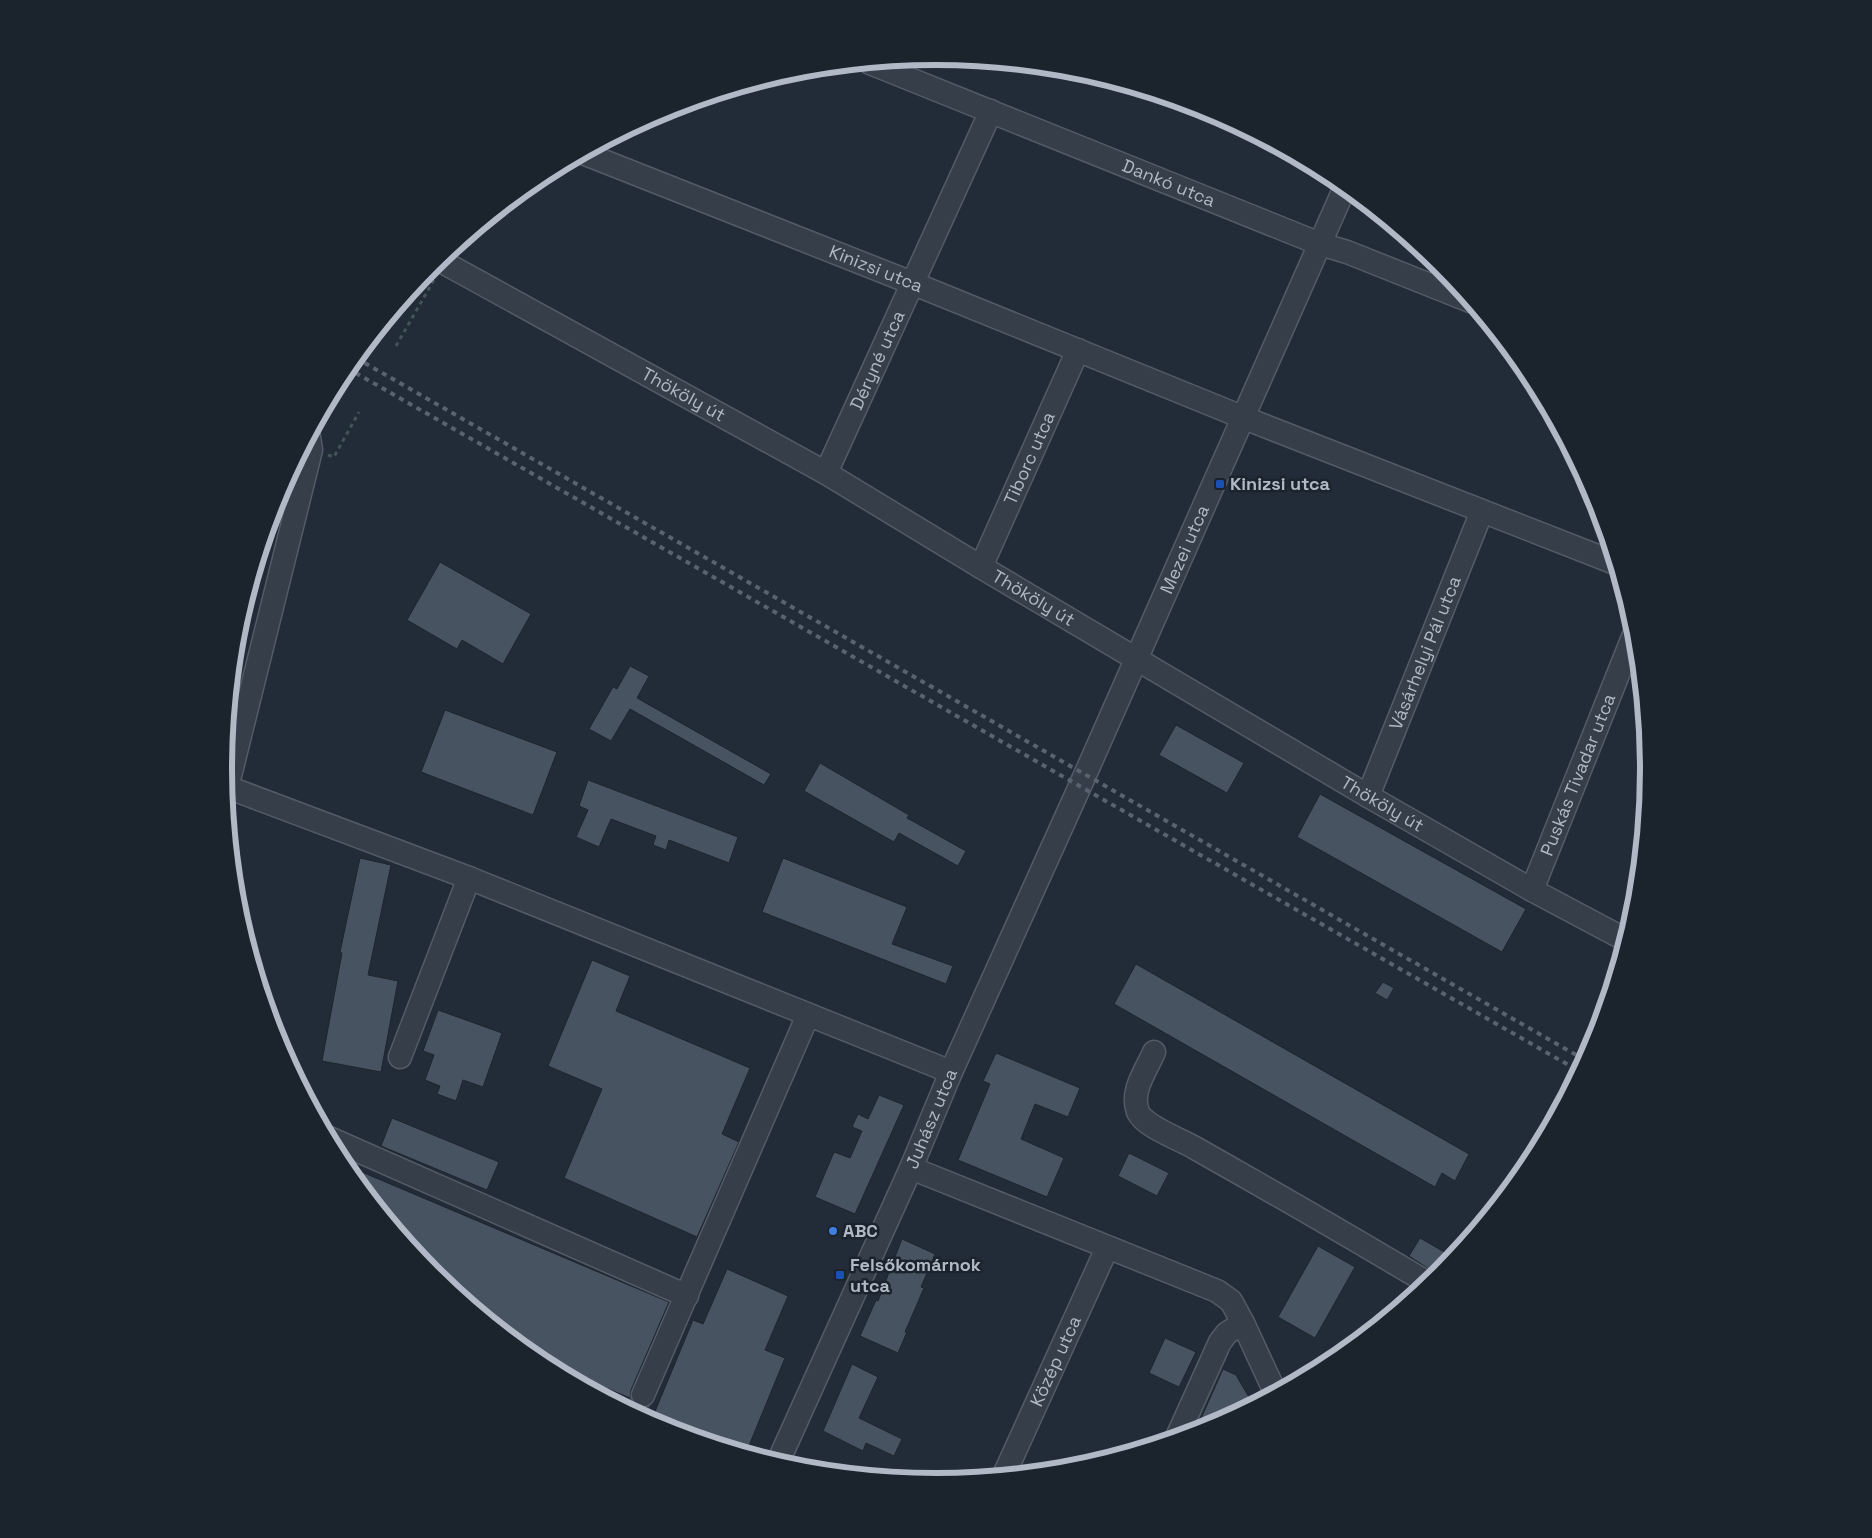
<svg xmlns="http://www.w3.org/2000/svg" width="1872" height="1538" font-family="'Space Grotesk',sans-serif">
<rect width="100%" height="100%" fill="#222c38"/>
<!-- building -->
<path fill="#485362" stroke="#1d252f" d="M 440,562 L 531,614 L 503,664 L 462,640 L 457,649 L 407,620 Z
M 630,666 L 649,676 L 637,698 L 771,774 L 764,785 L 630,709 L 611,741 L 589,729 L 613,687 L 617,689 Z
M 445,710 L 557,752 L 533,815 L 421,772 Z
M 1176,725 L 1244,763 L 1227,793 L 1159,755 Z
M 820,763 L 909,815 L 907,818 L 966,851 L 958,866 L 899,833 L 894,842 L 804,791 Z
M 588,780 L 738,837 L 729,863 L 669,840 L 666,850 L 653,845 L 656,836 L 611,819 L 599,847 L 576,837 L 588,810 L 579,806 Z
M 1320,794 L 1526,909 L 1502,952 L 1297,837 Z
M 360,858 L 391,865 L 368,975 L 398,981 L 381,1072 L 322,1061 L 342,953 L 340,952 Z
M 783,858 L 907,907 L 892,944 L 953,966 L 946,984 L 762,912 Z
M 592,960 L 630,976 L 616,1011 L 750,1068 L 722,1134 L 739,1142 L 697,1237 L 564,1178 L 602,1089 L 548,1066 Z
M 1136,964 L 1469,1154 L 1455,1181 L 1442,1173 L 1435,1187 L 1114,1004 Z
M 1383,982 L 1394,988 L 1387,1000 L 1375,993 Z
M 438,1010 L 502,1033 L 483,1087 L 463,1080 L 456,1101 L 437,1094 L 440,1086 L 425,1080 L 434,1055 L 423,1051 Z
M 996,1053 L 1080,1088 L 1068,1117 L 1035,1104 L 1021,1139 L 1064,1158 L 1047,1197 L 958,1160 L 990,1084 L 983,1081 Z
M 879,1095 L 904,1105 L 855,1214 L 815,1197 L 834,1152 L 850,1158 L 862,1131 L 852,1127 L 858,1114 L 868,1119 Z
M 392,1118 L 499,1162 L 487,1190 L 381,1146 Z
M 1129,1153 L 1169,1173 L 1157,1196 L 1118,1176 Z
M 343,1164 L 669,1302 L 631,1390 L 630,1398 L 537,1359 L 432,1273 L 417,1254 L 420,1245 L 404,1238 Z
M 1420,1238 L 1453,1257 L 1438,1275 L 1409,1256 Z
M 902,1239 L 935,1254 L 921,1287 L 924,1288 L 905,1332 L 907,1332 L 898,1353 L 860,1336 L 876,1300 L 878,1301 Z
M 1318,1246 L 1355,1267 L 1315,1338 L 1278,1317 Z
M 727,1269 L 788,1296 L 765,1350 L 785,1358 L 746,1453 L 663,1427 L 651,1421 L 693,1320 L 703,1324 Z
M 1165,1338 L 1196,1352 L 1179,1387 L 1149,1373 Z
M 852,1364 L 878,1377 L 859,1418 L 902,1439 L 894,1456 L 866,1443 L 863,1451 L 823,1431 Z
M 1223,1369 L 1236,1375 L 1253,1404 L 1208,1428 L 1195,1432 Z"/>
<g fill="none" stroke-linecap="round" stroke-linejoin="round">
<!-- minor-tunnel -->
<path stroke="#37414d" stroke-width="22" stroke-dasharray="22 11" stroke-linecap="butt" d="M 635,1412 L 643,1395"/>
<defs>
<g id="minor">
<path id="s1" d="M 870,63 L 1320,244 L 1347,252 L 1470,301"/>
<path id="s2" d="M 583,153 L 912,283 L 1242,417 L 1615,563"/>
<path id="s3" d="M 439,260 L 826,473 L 981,567 L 1368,796 L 1532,890 L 1626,940"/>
<path id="s4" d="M 826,473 L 991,111"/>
<path id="s5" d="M 981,567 L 1078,350"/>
<path d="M 227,787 L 469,878 L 951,1072"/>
<path d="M 226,792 L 311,450 L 309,437"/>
<path id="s6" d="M 1368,796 L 1482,511"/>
<path id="s7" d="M 1532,890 L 1635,632"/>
<path d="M 1154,1052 C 1146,1071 1130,1091 1138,1112 C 1145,1127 1180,1139 1195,1148 C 1273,1192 1351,1237 1428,1283"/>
<path d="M 400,1057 L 469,878"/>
<path d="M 329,1138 L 687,1296"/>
<path d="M 911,1168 L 1217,1291 L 1231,1301 L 1243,1323 L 1275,1392"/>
<path d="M 643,1395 L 808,1015"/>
<path d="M 1177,1437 L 1220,1342 L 1227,1333 L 1243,1323"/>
<path id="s8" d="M 778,1462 L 911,1168 L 951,1072 L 1085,775 L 1345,187"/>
<path id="s9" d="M 1004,1475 L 1107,1248"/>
</g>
</defs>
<!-- minor casing -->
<use href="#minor" stroke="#535c66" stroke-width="25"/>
<!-- path -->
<path stroke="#425457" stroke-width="3" stroke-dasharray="4 4" stroke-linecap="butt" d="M 396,346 L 435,278
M 328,455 L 334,457 L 359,412"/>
<!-- minor -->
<use href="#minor" stroke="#363e49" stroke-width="22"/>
<!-- rail -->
<path stroke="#586270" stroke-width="4" stroke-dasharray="5 5" stroke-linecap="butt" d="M 356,358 L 1585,1060
M 347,368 L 1579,1071"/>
</g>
<!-- markers -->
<g fill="#1a4fb4" stroke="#1b232d" stroke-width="2">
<rect x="1215" y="479" width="10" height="10" rx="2.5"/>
<rect x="835" y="1270" width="10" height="10" rx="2.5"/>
</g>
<circle fill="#3f7fe0" stroke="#1b232d" stroke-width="2" cx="833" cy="1231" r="5"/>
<g text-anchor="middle" stroke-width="5" stroke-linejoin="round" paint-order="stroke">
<!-- street labels -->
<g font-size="18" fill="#b0b9c5" stroke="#1b232d">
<text dy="6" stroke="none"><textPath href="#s1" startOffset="322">Dankó utca</textPath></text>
<text dy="6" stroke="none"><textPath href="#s2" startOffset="315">Kinizsi utca</textPath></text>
<text dy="6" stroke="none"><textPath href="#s4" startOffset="124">Déryné utca</textPath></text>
<text dy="6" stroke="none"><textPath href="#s3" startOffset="279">Thököly út</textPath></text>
<text dy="6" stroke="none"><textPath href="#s5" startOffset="119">Tiborc utca</textPath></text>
<text dy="6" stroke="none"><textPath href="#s8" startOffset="999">Mezei utca</textPath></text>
<text dy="6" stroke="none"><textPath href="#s3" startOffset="684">Thököly út</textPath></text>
<text dy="6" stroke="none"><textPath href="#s6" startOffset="154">Vásárhelyi Pál utca</textPath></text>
<text dy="6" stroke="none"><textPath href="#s7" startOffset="124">Puskás Tivadar utca</textPath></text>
<text dy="6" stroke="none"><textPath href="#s3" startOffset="1089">Thököly út</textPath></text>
<text dy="6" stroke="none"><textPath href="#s8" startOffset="376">Juhász utca</textPath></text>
<text dy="6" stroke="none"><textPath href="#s9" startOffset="125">Közép utca</textPath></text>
</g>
<!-- poi labels -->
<g font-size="18" font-weight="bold" fill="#b0b9c5" stroke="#1b232d" text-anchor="start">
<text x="1230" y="490">Kinizsi utca</text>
<text x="843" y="1237">ABC</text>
<text x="850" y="1271">Felsőkomárnok<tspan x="850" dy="21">utca</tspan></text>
</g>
</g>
<!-- crop -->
<path d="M0 0H1872V1538H0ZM232 769a704 704 0 1 1 1408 0a704 704 0 1 1-1408 0Z" fill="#1b232d" fill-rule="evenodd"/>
<path fill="none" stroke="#b0b9c5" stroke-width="6" d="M232 769a704 704 0 1 1 1408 0a704 704 0 1 1-1408 0Z"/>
</svg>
